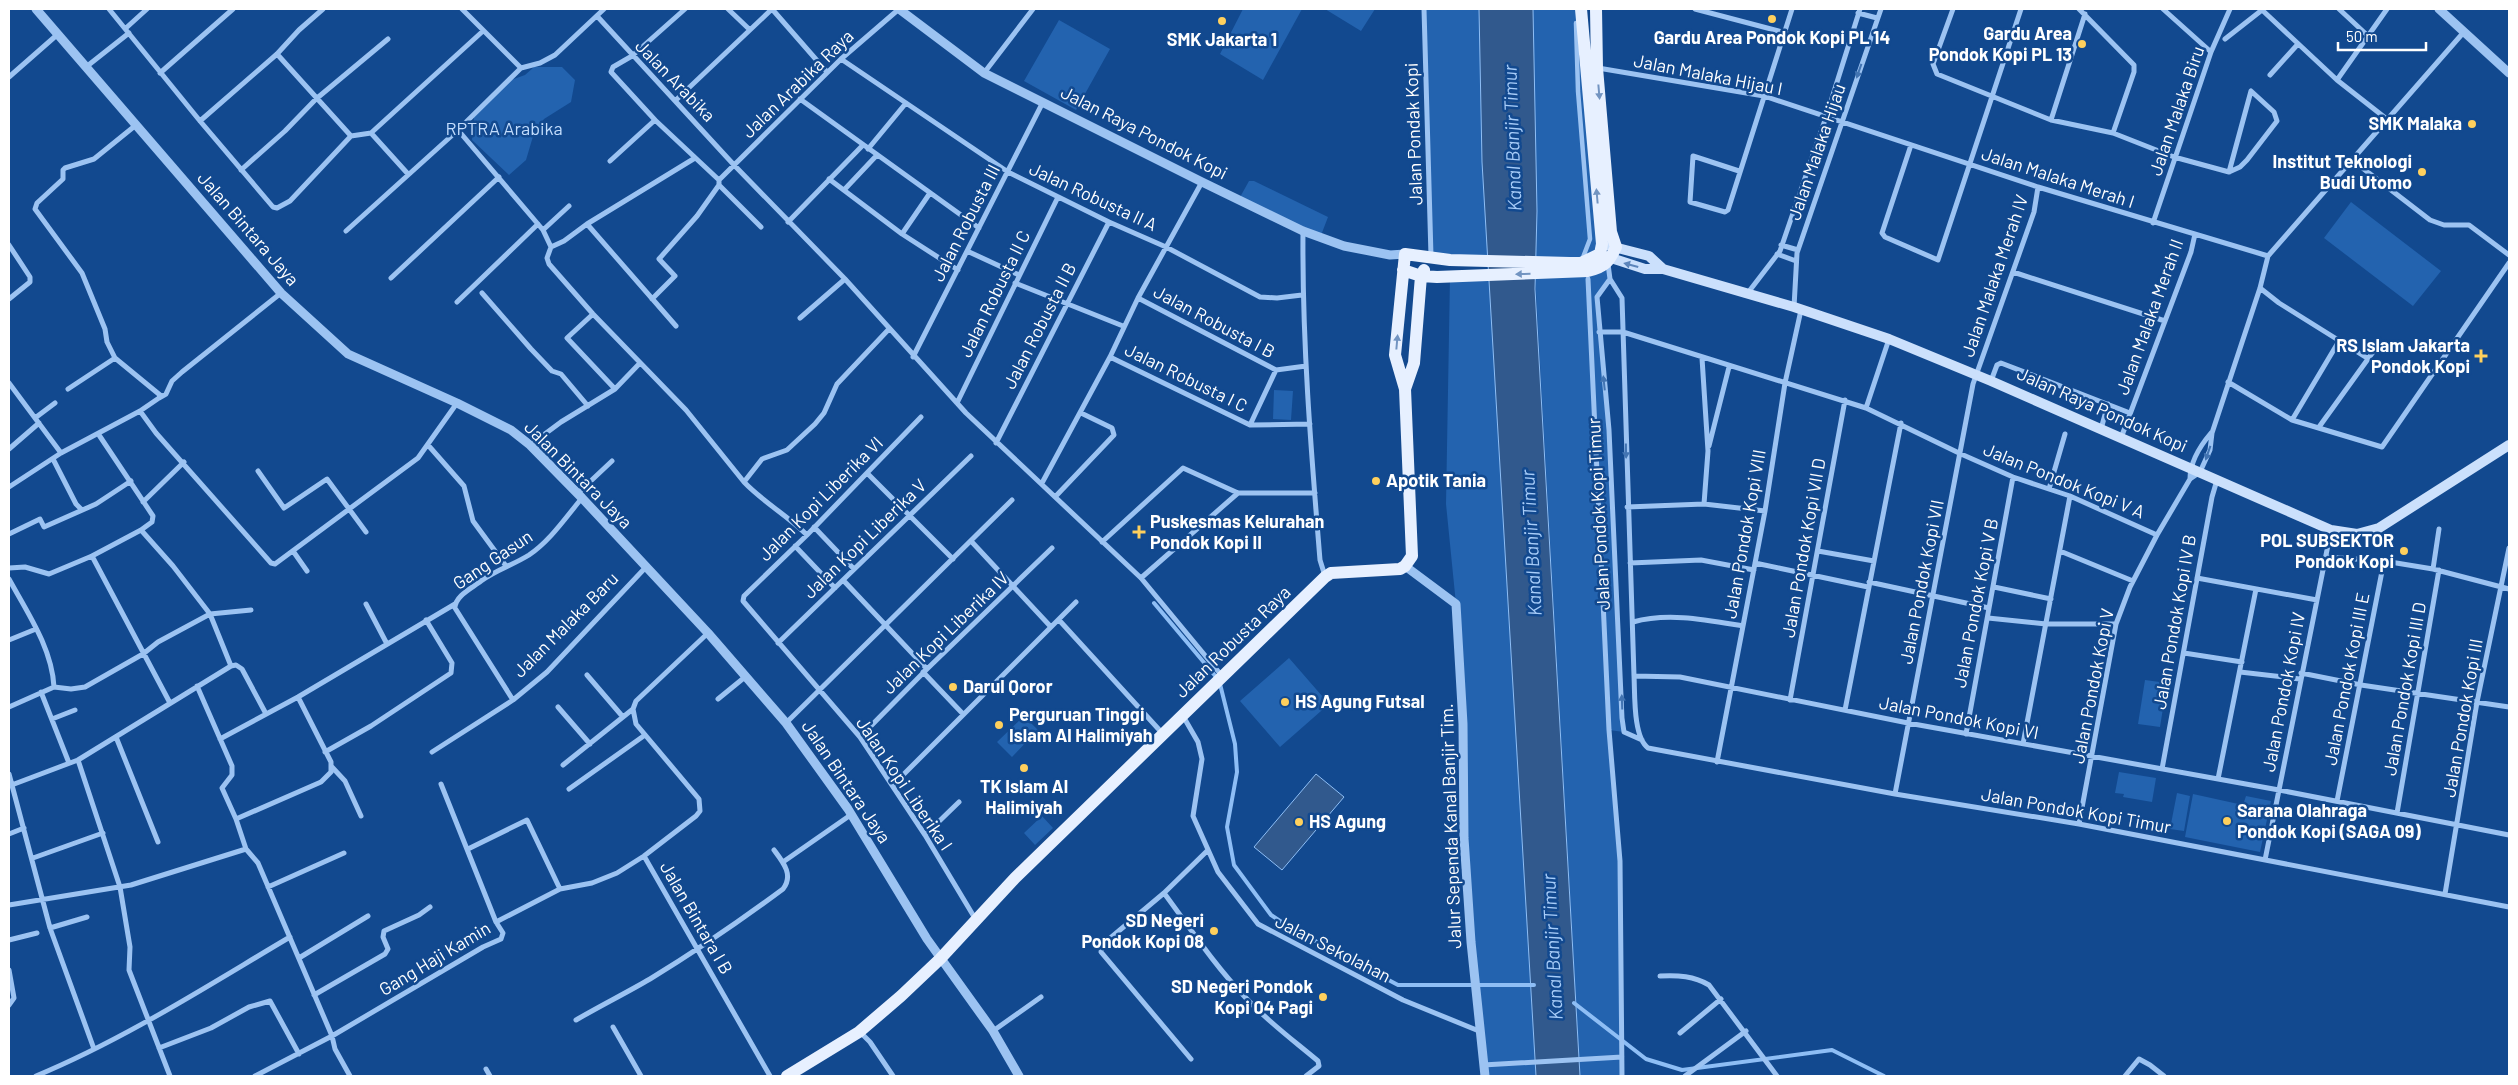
<svg xmlns="http://www.w3.org/2000/svg" width="2518" height="1085" font-family="Barlow,sans-serif">
<rect width="100%" height="100%" fill="#12498f"/>
<!-- green -->
<path fill="#2363af" d="M 1243,9 L 1302,9 L 1263,80 L 1220,54 Z
M 1325,9 L 1375,9 L 1361,31 Z
M 1424,9 L 1581,9 L 1602,244 L 1581,263 L 1431,258 Z
M 1059,20 L 1110,49 L 1076,110 L 1024,81 Z
M 534,67 L 562,67 L 575,80 L 571,102 L 544,119 L 534,133 L 526,160 L 509,175 L 472,140 L 474,117 L 511,80 L 525,75 Z
M 1249,181 L 1254,181 L 1328,217 L 1320,238 L 1239,199 Z
M 2351,202 L 2441,271 L 2413,306 L 2324,238 Z
M 1608,264 L 1610,279 L 1597,297 L 1609,430 L 1624,732 L 1609,730 L 1620,861 L 1622,1076 L 1580,1076 L 1535,274 Z
M 1489,273 L 1493,333 L 1536,1076 L 1485,1076 L 1477,1009 L 1456,604 L 1446,504 L 1450,277 Z
M 1274,390 L 1293,391 L 1291,420 L 1273,419 Z
M 1289,658 L 1329,704 L 1280,747 L 1240,701 Z
M 2145,680 L 2167,683 L 2160,727 L 2138,724 Z
M 1024,716 L 1038,730 L 1012,757 L 997,742 Z
M 2119,772 L 2156,778 L 2152,802 L 2123,797 L 2124,794 L 2115,793 Z
M 2177,793 L 2190,796 L 2184,831 L 2170,829 Z
M 2193,794 L 2243,805 L 2246,796 L 2271,801 L 2260,852 L 2185,837 Z
M 1042,816 L 1053,828 L 1035,845 L 1024,833 Z"/>
<!-- water -->
<path fill="#31598d" stroke="#8ebef5" d="M 1479,9 L 1533,9 L 1537,211 L 1535,289 L 1580,1076 L 1536,1076 L 1482,162 Z
M 1316,774 L 1344,797 L 1282,870 L 1254,847 Z"/>
<g fill="none" stroke-linecap="round" stroke-linejoin="round">
<!-- stream -->
<path stroke="#8ebef5" stroke-width="4" d="M 1154,603 L 1217,678
M 1220,684 L 1235,744 L 1237,772 L 1227,827 L 1234,865 L 1271,915 L 1289,927 L 1398,985 L 1534,985
M 1574,1003 L 1646,1059 L 1682,1070 L 1832,1050 L 1884,1076"/>
<!-- pedestrian -->
<path stroke="#9cc3f2" stroke-width="4.5" d="M 1576,23 L 1578,91 L 1590,239 L 1582,260"/>
<!-- minor -->
<path stroke="#9cc3f2" stroke-width="5" d="M 109,9 L 200,121 L 273,207 L 277,208 L 290,201 L 351,136
M 462,9 L 521,68
M 685,9 L 632,56 L 613,67 L 611,72 L 655,120 L 719,180
M 728,9 L 749,29
M 772,9 L 827,72
M 1424,9 L 1431,256
M 1695,9 L 1786,33
M 1953,9 L 1933,64 L 1937,74 L 2051,120 L 2113,133 L 2174,157 L 2229,172 L 2240,167 L 2247,160 L 2277,121 L 2274,112 L 2251,91 L 2229,172
M 2079,9 L 2134,65 L 2134,72 L 2113,133
M 2163,9 L 2211,52
M 2261,9 L 2337,80 L 2388,120
M 2339,9 L 2367,35
M 1858,13 L 1877,18
M 597,16 L 734,165 L 845,279 L 966,413 L 1141,578 L 1222,676
M 126,28 L 147,9
M 2225,39 L 2262,10
M 277,54 L 351,136
M 841,59 L 1008,172 L 1109,222 L 1166,247 L 1260,297 L 1277,298 L 1302,295
M 86,67 L 129,33
M 1598,68 L 1764,96 L 2038,187 L 2268,256
M 160,73 L 233,9
M 984,73 L 1033,9
M 2270,75 L 2298,44
M 9,77 L 58,34
M 2337,80 L 2387,9
M 800,99 L 979,228
M 676,100 L 772,9
M 2051,120 L 2085,14
M 200,121 L 277,54 L 299,30 L 323,9
M 136,125 L 94,159 L 65,168 L 63,170 L 63,179 L 37,203 L 35,209 L 82,273 L 105,329 L 107,342 L 115,358 L 160,395 L 159,398 L 140,411
M 458,130 L 543,230 L 551,247 L 547,258 L 549,264 L 593,314 L 686,410 L 744,482 C 763,502 787,515 807,535
M 371,133 L 483,31
M 371,133 L 408,174
M 351,136 L 371,133
M 1911,145 L 1882,233 L 1885,237 L 1938,260 L 2021,9
M 868,149 L 906,103
M 2352,160 L 2430,220 L 2444,225 L 2469,225 L 2509,255
M 610,161 L 655,120
M 241,170 L 285,131 L 316,99 L 388,39
M 1739,171 L 1693,156 L 1690,202 L 1725,212 L 1728,210 L 1792,9
M 829,179 L 902,234 L 958,270
M 719,180 L 841,59 L 899,9
M 719,185 L 761,227
M 844,190 L 877,155
M 788,222 L 863,145
M 2153,223 L 2211,52 L 2230,9
M 587,224 L 676,326
M 543,230 L 569,206
M 346,231 L 458,130 L 521,68 L 540,63 L 555,55 L 604,9
M 1303,231 C 1302,341 1311,450 1320,560 L 1325,576
M 902,234 L 930,193
M 9,245 L 30,277 L 30,282 L 9,299
M 1781,245 L 1798,250
M 551,247 L 564,241 L 587,224 L 695,158
M 967,251 L 1019,275
M 1777,254 L 1796,261
M 1608,264 L 1610,279 L 1597,297 L 1609,430 L 1622,718 L 1624,732 L 1642,740
M 2013,272 L 2165,321
M 391,278 L 499,177
M 1588,279 L 1609,730 L 1620,861 L 1622,1076
M 1610,279 L 1622,298 L 1634,676 C 1635,694 1633,737 1648,748 L 1895,794 L 2079,824 L 2509,907
M 1015,283 L 1123,326
M 2260,288 L 2279,303 L 2367,358
M 482,293 L 531,349 L 552,371 L 561,374 L 588,406
M 1747,294 L 1780,251 L 1826,117 L 1860,9
M 1138,298 L 1276,370 L 1306,366
M 652,299 L 675,276 L 659,259 L 697,216 L 719,185 L 719,180
M 457,302 L 538,224
M 1794,307 L 1797,253 L 1881,9
M 593,314 L 567,338 L 615,389
M 800,318 L 845,279
M 1599,332 L 1623,332 L 1866,408 L 1961,454 L 2013,477 L 2070,496 L 2157,535
M 913,357 L 1043,102
M 1110,357 L 1250,425 L 1310,424
M 1702,358 L 1708,451 L 1704,504
M 1991,381 L 1997,365 L 2001,363 L 2130,413
M 2228,382 L 2292,420 L 2382,447 L 2509,263
M 9,383 L 61,453
M 68,389 L 115,358
M 159,398 L 166,394 L 172,381 L 182,372 L 281,293
M 957,403 L 1058,197
M 1866,408 L 1889,339
M 921,417 L 807,535 L 744,596 L 743,601 L 860,737 L 925,835 L 976,920
M 35,418 L 55,403
M 2292,420 L 2339,341
M 1250,425 L 1276,370
M 2319,427 L 2373,352
M 2101,429 L 2108,404
M 99,435 L 153,516 L 152,522 L 141,530
M 2121,438 L 2191,252 L 2195,234
M 996,443 L 1109,222
M 428,445 L 464,486 L 473,521 L 506,566
M 530,445 L 561,422 L 615,389 L 640,363
M 1709,446 L 1729,367
M 9,449 L 39,423
M 53,459 L 76,504 L 82,510
M 258,471 L 284,508 L 327,479 L 366,532
M 867,473 L 953,559
M 2190,479 C 2190,461 2200,446 2211,433
M 744,482 L 762,459 L 787,450 L 815,424 L 824,413 L 837,384 L 889,329
M 1042,483 L 1110,357 L 1138,298 L 1202,182
M 9,487 L 61,453 L 140,411 L 156,433 L 271,563 L 275,564 L 418,458 L 457,403
M 2049,489 L 2065,434
M 578,493 L 612,461
M 1055,497 L 1114,435 L 1112,428 L 1081,413
M 143,502 L 184,462
M 1627,507 L 1704,504 L 1765,511
M 814,527 L 854,569
M 9,534 L 40,519 L 44,527 L 96,504 L 131,481
M 971,541 L 1051,627
M 1102,542 L 1183,468 L 1238,493 L 1315,493
M 795,546 L 835,588
M 293,551 L 307,571
M 1818,551 L 1874,561
M 2060,551 L 2133,581
M 92,556 L 170,703
M 2326,557 L 2384,561 L 2433,569 L 2509,589
M 1630,563 L 1701,560 L 1754,570
M 1755,563 L 1868,587
M 9,568 L 25,567 L 49,574 L 92,556 L 141,530 L 173,566 L 210,614 L 158,642 L 143,654 L 85,687 L 71,689 L 54,687
M 2433,569 L 2439,529
M 1141,578 L 1238,493
M 2197,578 L 2317,600
M 9,579 C 27,612 52,648 54,687 L 9,707
M 843,580 L 927,669
M 1869,582 L 1989,608
M 1994,587 L 2051,599
M 366,604 L 387,644
M 1988,618 L 2046,624 L 2116,624
M 1059,620 L 1163,734
M 1633,622 C 1668,612 1707,620 1743,626
M 9,640 L 36,629
M 778,643 L 971,456
M 2184,653 L 2242,662
M 231,666 L 210,614 L 251,610
M 923,672 L 963,714
M 2240,672 L 2300,679
M 2301,673 L 2361,685 L 2509,707
M 587,675 L 623,717
M 1634,676 L 1680,677 L 1908,723 L 2279,790 L 2509,835
M 197,686 L 232,766 L 232,775 L 222,788 L 236,819
M 41,692 L 69,763
M 718,699 L 745,677
M 513,700 L 455,608 C 455,596 472,588 481,581 C 496,570 513,565 529,555 C 550,541 566,517 582,498
M 1790,700 L 1845,400
M 558,707 L 590,744
M 1845,710 L 1901,423
M 1183,716 L 1198,742 L 1202,759 L 1193,816 L 1218,872 L 1258,924 L 1403,1000 L 1479,1031
M 52,719 L 75,710
M 786,723 L 1012,500
M 1966,734 L 2013,477
M 116,737 L 158,842
M 860,737 L 927,669 L 1052,548
M 220,739 L 298,697 L 455,604
M 2023,744 L 2070,496
M 325,752 L 371,726 L 451,673 L 452,663 L 426,620
M 432,752 L 513,700 L 547,672 L 646,567
M 78,760 L 231,666 L 236,665 L 242,669 L 265,712
M 1717,762 L 1765,511 L 1785,383 L 1801,310
M 563,765 L 633,709
M 332,767 L 345,781 L 361,816
M 2162,769 L 2212,497 L 2217,480
M 9,774 L 50,928 L 94,1049
M 2218,779 L 2256,589
M 441,784 L 496,922
M 893,785 L 1076,602
M 9,786 L 78,760 L 120,887 L 130,947 L 129,970 L 170,1076
M 569,789 L 645,735
M 1895,794 L 1973,384 L 2034,212 L 2038,187
M 2337,801 L 2384,561
M 2397,813 L 2439,570
M 2079,824 L 2116,624 L 2130,587 L 2157,535 L 2190,479 L 2200,472 L 2210,450 L 2212,433 L 2260,288 L 2268,256 L 2463,33
M 9,834 L 24,828
M 925,835 L 959,802
M 246,849 L 236,819 L 321,782 L 331,772 L 331,762 L 298,697
M 468,849 L 527,820 L 560,889
M 644,856 L 770,1076
M 33,858 L 103,833
M 2265,860 L 2331,530
M 783,862 L 852,814
M 268,887 L 344,853
M 1164,893 C 1190,928 1215,966 1245,997 C 1267,1021 1293,1040 1318,1061 L 1319,1066 L 1306,1076
M 2445,894 L 2477,702 L 2509,548
M 9,905 L 131,885 L 246,849 L 258,863 L 332,1036 L 335,1049 L 350,1076
M 50,928 L 87,917
M 9,940 L 37,933
M 299,958 L 368,916
M 9,970 L 14,998 L 9,1005
M 1660,976 C 1678,975 1694,976 1709,985 L 1777,1076
M 314,995 L 385,954 L 388,949 L 383,937 L 384,931 L 419,915 L 430,907
M 576,1020 C 600,1006 626,993 650,979 C 696,951 740,921 783,889 C 794,875 783,862 774,850
M 613,1027 L 641,1076
M 993,1031 L 1041,997
M 861,1033 L 870,1042 L 893,1076
M 1680,1033 L 1721,999
M 159,1048 L 211,1028 L 249,1007 L 270,1001 L 299,1054
M 1191,1059 L 1101,952 L 1102,945 L 1164,893 L 1207,851
M 1483,1065 L 1622,1057
M 486,1069 L 490,1076
M 36,1076 C 125,1039 207,986 290,937
M 255,1076 L 332,1036 L 483,947 L 501,939 L 503,933 L 496,922 L 560,889 L 592,883 L 617,873 L 644,856 L 696,816 L 700,811 L 699,799 L 636,724 L 633,709 L 636,701 L 708,633
M 1685,1076 L 1746,1031
M 2125,1076 L 2139,1059 L 2150,1065 L 2164,1076"/>
<!-- tertiary -->
<path stroke="#9cc3f2" stroke-width="9" d="M 36,9 L 281,293 L 348,354 L 457,403 L 511,430 L 530,445 L 582,498 L 708,633 L 786,723 L 848,809 L 927,939 L 993,1031 L 1019,1076
M 899,9 L 984,73 L 1202,182 L 1303,231 L 1344,246 L 1390,255 L 1405,254
M 2439,9 L 2509,73
M 1405,566 L 1456,604 L 1463,724 L 1464,838 L 1471,942 L 1485,1076"/>
<!-- secondary -->
<path stroke="#cbe0fc" stroke-width="10" d="M 1610,246 L 1649,256 L 1663,269
M 1605,256 L 1645,269 L 1663,269 L 1794,307 L 1889,339 L 1991,381 L 2331,530 L 2357,534 L 2379,528 L 2509,445"/>
<!-- primary -->
<path stroke="#e7f0ff" stroke-width="12" d="M 1403,270 L 1421,276 L 1437,277 L 1588,271 C 1605,267 1609,262 1616,247 L 1611,232 L 1597,68 L 1596,9
M 1405,389 L 1414,363 L 1421,276 L 1424,270
M 787,1076 L 859,1032 L 901,996 L 940,959 L 1015,878 L 1325,577 L 1331,573 L 1400,569 L 1405,566 L 1412,556 L 1405,389 L 1395,355 L 1405,254 L 1450,260 L 1570,263 L 1581,263 L 1600,254 L 1602,244 L 1581,9"/>
</g>
<!-- one-way arrows -->
<defs><path id="oneway-solid" d="M-6-.8H1V-3.2L6.5 0L1 3.2V.8H-6Z" transform="scale(1.25)"/></defs>
<g fill="#4274b2">
<use href="#oneway-solid" transform="translate(1859 71) rotate(109)"/>
<use href="#oneway-solid" transform="translate(1604 383) rotate(-96)"/>
<use href="#oneway-solid" transform="translate(1626 451) rotate(89)"/>
<use href="#oneway-solid" transform="translate(2208 453) rotate(109)"/>
<use href="#oneway-solid" transform="translate(1622 702) rotate(-92)"/>
</g>
<g fill="#7294c1">
<use href="#oneway-solid" transform="translate(1599 92) rotate(85)"/>
<use href="#oneway-solid" transform="translate(1597 196) rotate(-95)"/>
<use href="#oneway-solid" transform="translate(1523 274) rotate(178)"/>
<use href="#oneway-solid" transform="translate(1397 342) rotate(-85)"/>
</g>
<use fill="#5c85bb" href="#oneway-solid" transform="translate(1631 265) rotate(-165)"/>
<!-- markers -->
<g fill="#ffd05d" stroke="#12498f" stroke-width="2">
<circle cx="1772" cy="19" r="5"/>
<circle cx="1222" cy="21" r="5"/>
<circle cx="2082" cy="44" r="5"/>
<circle cx="2472" cy="124" r="5"/>
<circle cx="2422" cy="172" r="5"/>
<path d="M2478.5 348.5h5v5h5v5h-5v5h-5v-5h-5v-5h5z"/>
<circle cx="1376" cy="481" r="5"/>
<path d="M1136.5 524.5h5v5h5v5h-5v5h-5v-5h-5v-5h5z"/>
<circle cx="2404" cy="551" r="5"/>
<circle cx="953" cy="687" r="5"/>
<circle cx="1285" cy="702" r="5"/>
<circle cx="999" cy="725" r="5"/>
<circle cx="1024" cy="768" r="5"/>
<circle cx="2227" cy="821" r="5"/>
<circle cx="1299" cy="822" r="5"/>
<circle cx="1214" cy="931" r="5"/>
<circle cx="1323" cy="997" r="5"/>
</g>
<g text-anchor="middle" stroke-width="5" stroke-linejoin="round" paint-order="stroke">
<!-- poi labels -->
<g font-size="18" font-weight="bold" fill="#fff" stroke="#12498f" text-anchor="end">
<text x="2072" y="40">Gardu Area<tspan x="2072" dy="21">Pondok Kopi PL 13</tspan></text>
<text x="1772" y="44" text-anchor="middle">Gardu Area Pondok Kopi PL 14</text>
<text x="1222" y="46" text-anchor="middle">SMK Jakarta 1</text>
<text x="2462" y="130">SMK Malaka</text>
<text x="2412" y="168">Institut Teknologi<tspan x="2412" dy="21">Budi Utomo</tspan></text>
<text x="2470" y="352">RS Islam Jakarta<tspan x="2470" dy="21">Pondok Kopi</tspan></text>
<text x="1386" y="487" text-anchor="start">Apotik Tania</text>
<text x="1150" y="528" text-anchor="start">Puskesmas Kelurahan<tspan x="1150" dy="21">Pondok Kopi II</tspan></text>
<text x="2394" y="547">POL SUBSEKTOR<tspan x="2394" dy="21">Pondok Kopi</tspan></text>
<text x="963" y="693" text-anchor="start">Darul Qoror</text>
<text x="1295" y="708" text-anchor="start">HS Agung Futsal</text>
<text x="1009" y="721" text-anchor="start">Perguruan Tinggi<tspan x="1009" dy="21">Islam Al Halimiyah</tspan></text>
<text x="1024" y="793" text-anchor="middle">TK Islam Al<tspan x="1024" dy="21">Halimiyah</tspan></text>
<text x="2237" y="817" text-anchor="start">Sarana Olahraga<tspan x="2237" dy="21">Pondok Kopi (SAGA 09)</tspan></text>
<text x="1309" y="828" text-anchor="start">HS Agung</text>
<text x="1204" y="927">SD Negeri<tspan x="1204" dy="21">Pondok Kopi 08</tspan></text>
<text x="1313" y="993">SD Negeri Pondok<tspan x="1313" dy="21">Kopi 04 Pagi</tspan></text>
</g>
<!-- street labels -->
<g font-size="18" fill="#fff" stroke="#12498f">
<text transform="translate(1708 75) rotate(11)" y="6">Jalan Malaka Hijau I</text>
<text transform="translate(675 81) rotate(46)" y="6">Jalan Arabika</text>
<text transform="translate(798 84) rotate(-44)" y="6">Jalan Arabika Raya</text>
<text transform="translate(2177 111) rotate(-71)" y="6">Jalan Malaka Biru</text>
<text transform="translate(1144 133) rotate(27)" y="6">Jalan Raya Pondok Kopi</text>
<text transform="translate(1414 134) rotate(-92)" y="6">Jalan Pondak Kopi</text>
<text transform="translate(1817 152) rotate(-71)" y="6">Jalan Malaka Hijau</text>
<text transform="translate(2058 178) rotate(18)" y="6">Jalan Malaka Merah I</text>
<text transform="translate(1093 197) rotate(25)" y="6">Jalan Robusta II A</text>
<text transform="translate(966 223) rotate(-63)" y="6">Jalan Robusta III</text>
<text transform="translate(248 229) rotate(49)" y="6">Jalan Bintara Jaya</text>
<text transform="translate(1995 276) rotate(-71)" y="6">Jalan Malaka Merah IV</text>
<text transform="translate(995 294) rotate(-64)" y="6">Jalan Robusta II C</text>
<text transform="translate(2150 317) rotate(-70)" y="6">Jalan Malaka Merah II</text>
<text transform="translate(1214 322) rotate(28)" y="6">Jalan Robusta I B</text>
<text transform="translate(1040 326) rotate(-63)" y="6">Jalan Robusta II B</text>
<text transform="translate(1186 378) rotate(26)" y="6">Jalan Robusta I C</text>
<text transform="translate(2102 410) rotate(24)" y="6">Jalan Raya Pondok Kopi</text>
<text transform="translate(578 475) rotate(45)" y="6">Jalan Bintara Jaya</text>
<text transform="translate(2064 481) rotate(22)" y="6">Jalan Pondok Kopi V A</text>
<text transform="translate(821 499) rotate(-45)" y="6">Jalan Kopi Liberika VI</text>
<text transform="translate(1599 514) rotate(-93)" y="6">Jalan Pondok Kopi Timur</text>
<text transform="translate(1745 534) rotate(-80)" y="6">Jalan Pondok Kopi VIII</text>
<text transform="translate(865 539) rotate(-44)" y="6">Jalan Kopi Liberika V</text>
<text transform="translate(1804 548) rotate(-80)" y="6">Jalan Pondok Kopi VII D</text>
<text transform="translate(493 560) rotate(-34)" y="6">Gang Gasun</text>
<text transform="translate(1922 582) rotate(-79)" y="6">Jalan Pondok Kopi VII</text>
<text transform="translate(1976 603) rotate(-79)" y="6">Jalan Pondok Kopi V B</text>
<text transform="translate(2175 622) rotate(-80)" y="6">Jalan Pondok Kopi IV B</text>
<text transform="translate(566 625) rotate(-45)" y="6">Jalan Malaka Baru</text>
<text transform="translate(946 633) rotate(-44)" y="6">Jalan Kopi Liberika IV</text>
<text transform="translate(1233 642) rotate(-44)" y="6">Jalan Robusta Raya</text>
<text transform="translate(2347 679) rotate(-79)" y="6">Jalan Pondok Kopi III E</text>
<text transform="translate(2093 686) rotate(-79)" y="6">Jalan Pondok Kopi V</text>
<text transform="translate(2405 689) rotate(-80)" y="6">Jalan Pondok Kopi III D</text>
<text transform="translate(2284 692) rotate(-79)" y="6">Jalan Pondok Kopi IV</text>
<text transform="translate(1959 718) rotate(11)" y="6">Jalan Pondok Kopi VI</text>
<text transform="translate(2463 718) rotate(-80)" y="6">Jalan Pondok Kopi III</text>
<text transform="translate(846 782) rotate(56)" y="6">Jalan Bintara Jaya</text>
<text transform="translate(904 784) rotate(56)" y="6">Jalan Kopi Liberika I</text>
<text transform="translate(2076 811) rotate(10)" y="6">Jalan Pondok Kopi Timur</text>
<text transform="translate(1451 826) rotate(-92)" y="6">Jalur Sependa Kanal Banjir Tim.</text>
<text transform="translate(696 918) rotate(60)" y="6">Jalan Bintara I B</text>
<text transform="translate(1333 949) rotate(27)" y="6">Jalan Sekolahan</text>
<text transform="translate(435 959) rotate(-31)" y="6">Gang Haji Kamin</text>
</g>
<!-- park labels -->
<g font-size="18" fill="#c3ddfd" stroke="#12498f">
<text x="504" y="135">RPTRA Arabika</text>
</g>
<!-- water labels -->
<g font-size="19" font-style="italic" fill="#a8cdf9" stroke="#12498f">
<text transform="translate(1512 138) rotate(-92)" y="7">Kanal Banjir Timur</text>
<text transform="translate(1531 543) rotate(-93)" y="7">Kanal Banjir Timur</text>
<text transform="translate(1552 947) rotate(-93)" y="7">Kanal Banjir Timur</text>
</g>
</g>
<!-- border -->
<rect width="2518" height="1085" fill="none" stroke="#ffffff" stroke-width="20"/>
<!-- scale -->
<path d="M2338 42v8h88v-8" fill="none" stroke="#ffffff" stroke-width="2.5"/>
<text x="2346" y="42" font-size="15" fill="#ffffff" stroke="#12498f" stroke-width="4" paint-order="stroke">50 m</text>
</svg>
